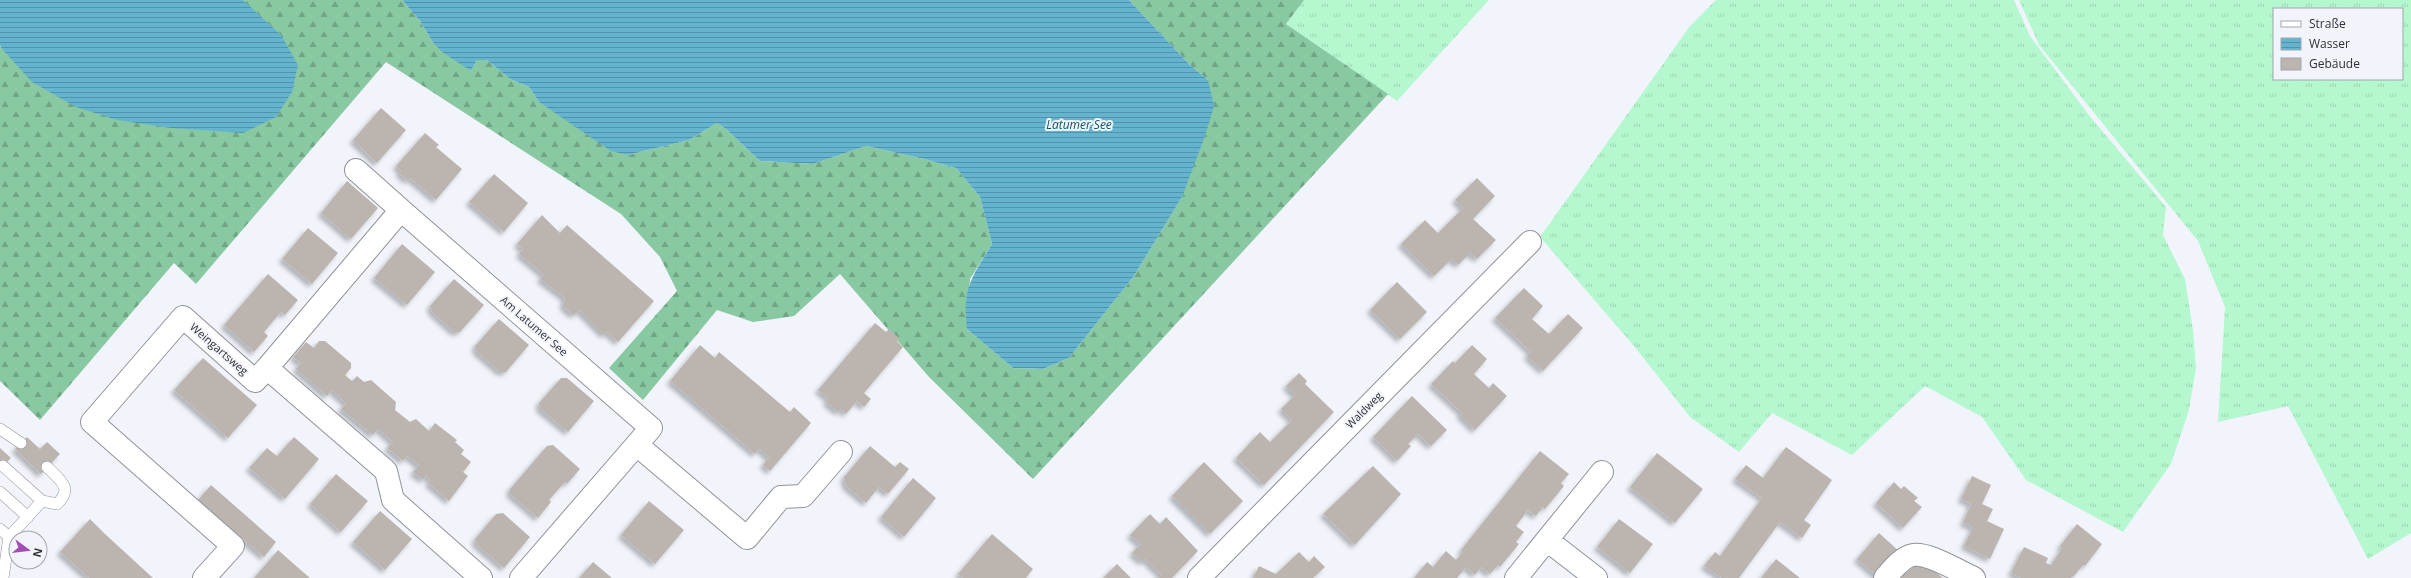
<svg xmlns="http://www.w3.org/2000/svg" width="2411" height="578" font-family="'Open Sans',sans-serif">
<defs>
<pattern id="grass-tufts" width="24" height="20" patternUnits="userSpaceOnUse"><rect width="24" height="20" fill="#b5f8cf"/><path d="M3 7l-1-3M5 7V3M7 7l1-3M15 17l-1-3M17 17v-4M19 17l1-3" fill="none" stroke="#9cd5b2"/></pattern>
<pattern id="forest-firs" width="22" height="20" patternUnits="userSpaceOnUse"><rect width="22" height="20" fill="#88c9a2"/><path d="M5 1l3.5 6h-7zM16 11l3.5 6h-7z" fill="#70a485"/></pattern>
<pattern id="water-rules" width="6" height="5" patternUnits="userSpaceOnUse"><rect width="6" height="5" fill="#64b4d0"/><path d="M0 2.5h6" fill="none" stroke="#5393a9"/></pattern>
<filter id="shadow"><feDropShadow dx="-3.5" dy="3.5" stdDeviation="2" flood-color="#0004"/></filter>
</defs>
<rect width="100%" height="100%" fill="#f1f5fb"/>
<!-- grass -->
<path fill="url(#grass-tufts)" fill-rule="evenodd" d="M 1304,0 L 1489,0 L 1397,101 L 1286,24 Z
M 1716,0 L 2014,0 L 2030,36 L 2088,114 L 2166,207 L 2163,235 L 2185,279 L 2193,330 L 2196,368 L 2189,410 L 2171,464 L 2123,532 L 2026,480 L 1982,417 L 1925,386 L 1852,455 L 1772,413 L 1739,452 L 1690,417 L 1634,346 L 1540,237 L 1690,26 Z
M 2019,0 L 2411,0 L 2411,533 L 2368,559 L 2288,406 L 2218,422 L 2225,307 L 2198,241 L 2039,45 ZM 2274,9 L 2402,9 L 2402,79 L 2274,79 Z"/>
<!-- forest -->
<path fill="url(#forest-firs)" d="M 243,0 L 402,0 L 420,21 L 432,41 L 471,71 L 477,60 L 487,60 L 510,79 L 529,87 L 539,102 L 628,155 L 689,140 L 717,123 L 726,129 L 760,161 L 813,164 L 866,146 L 924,159 L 956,168 L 980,197 L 992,244 L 970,279 L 967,329 L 1013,368 L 1043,369 L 1069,358 L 1134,276 L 1182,197 L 1208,80 L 1190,65 L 1129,0 L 1304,0 L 1286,24 L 1388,94 L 1033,479 L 929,377 L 840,274 L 794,316 L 753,322 L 717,310 L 643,400 L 609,368 L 677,291 L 660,257 L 621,214 L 386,62 L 196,284 L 174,263 L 40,420 L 0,381 L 0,45 L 2,49 L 254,13 Z"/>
<!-- water -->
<path fill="url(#water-rules)" d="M 0,0 L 243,0 L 281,35 L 298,65 L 292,92 L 276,117 L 243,133 L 171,128 L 117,120 L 76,107 L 32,82 L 2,49 L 0,45 Z
M 402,0 L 1129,0 L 1190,65 L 1208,80 L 1214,106 L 1205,136 L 1182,197 L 1134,276 L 1069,358 L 1043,369 L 1013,368 L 967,329 C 962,288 972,277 992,244 L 980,197 L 956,168 L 924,159 L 866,146 L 813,164 L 760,161 L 726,129 L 717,123 L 689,140 L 628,155 L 611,151 L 539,102 L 529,87 L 510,79 L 487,60 L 477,60 L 471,71 L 442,52 L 432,41 L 420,21 Z"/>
<!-- building -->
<path fill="#bbb4af" filter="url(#shadow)" d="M 381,108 L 406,130 L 377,163 L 353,140 Z
M 425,133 L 439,145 L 436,147 L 462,169 L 436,200 L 410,178 L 408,181 L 399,173 L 401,171 L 396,166 Z
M 494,174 L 528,203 L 504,232 L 469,202 Z
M 1477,178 L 1495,196 L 1473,219 L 1496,240 L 1477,259 L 1470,253 L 1458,265 L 1452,259 L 1434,276 L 1401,244 L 1425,220 L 1438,233 L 1463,208 L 1455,200 Z
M 347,181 L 378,208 L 351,239 L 321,213 Z
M 542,215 L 560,233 L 567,225 L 654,301 L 618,342 L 607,332 L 604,335 L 580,311 L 573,315 L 563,306 L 565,298 L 540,279 L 544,275 L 519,254 L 523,249 L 517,244 Z
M 308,228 L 338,253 L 312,284 L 282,259 Z
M 402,244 L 435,272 L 407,305 L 374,278 Z
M 268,274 L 298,300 L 285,315 L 281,312 L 264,332 L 268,336 L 254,352 L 224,325 Z
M 454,279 L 484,305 L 460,332 L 454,332 L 432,312 L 430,306 Z
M 1397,282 L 1427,312 L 1400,339 L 1370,310 Z
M 1524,288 L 1543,306 L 1532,319 L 1549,334 L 1568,314 L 1583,328 L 1543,371 L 1527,356 L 1531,352 L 1495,318 Z
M 499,319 L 529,345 L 506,372 L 500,372 L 477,352 L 475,346 Z
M 875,323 L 886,332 L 889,329 L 899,338 L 897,341 L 903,347 L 864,393 L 871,399 L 864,407 L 857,401 L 846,414 L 841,409 L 838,412 L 826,402 L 829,399 L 818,390 Z
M 319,341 L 325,341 L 351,363 L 351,368 L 345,375 L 352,381 L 357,376 L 364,382 L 371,380 L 396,402 L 395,410 L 410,422 L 416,419 L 429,431 L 435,423 L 457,440 L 455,442 L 464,450 L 461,454 L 471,462 L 463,472 L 468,476 L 449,501 L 428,483 L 431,480 L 426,476 L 423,480 L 413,472 L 419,465 L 407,456 L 403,461 L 387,448 L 393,442 L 385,435 L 378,429 L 373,435 L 341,409 L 346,403 L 339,397 L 332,390 L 327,396 L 296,369 L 301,363 L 293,357 L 306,342 L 314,348 Z
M 700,345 L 715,358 L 719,352 L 790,412 L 794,407 L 811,423 L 770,471 L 763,465 L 769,457 L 759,449 L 755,454 L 670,381 Z
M 1472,345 L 1487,359 L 1474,374 L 1489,388 L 1493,383 L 1507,396 L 1475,430 L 1460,415 L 1462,413 L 1431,384 L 1453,361 L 1455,363 Z
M 203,358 L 257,405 L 228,438 L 174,390 Z
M 1299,373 L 1307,381 L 1305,384 L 1334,412 L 1264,485 L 1236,458 L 1260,432 L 1270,442 L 1292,420 L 1281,409 L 1295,395 L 1286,386 Z
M 561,378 L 567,378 L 594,401 L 568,432 L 540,409 L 539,403 Z
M 1412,396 L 1447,430 L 1431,446 L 1418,434 L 1408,444 L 1411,446 L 1397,461 L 1373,437 Z
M 27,437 L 40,449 L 47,442 L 60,454 L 41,474 L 15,449 Z
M 294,437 L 319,459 L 285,499 L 249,468 L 267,448 L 277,456 Z
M 553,445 L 580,469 L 567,484 L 565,482 L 549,500 L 551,502 L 538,518 L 510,494 L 510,489 L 547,446 Z
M 870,446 L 895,467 L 900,462 L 909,469 L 888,494 L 879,487 L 866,503 L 846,486 L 844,477 Z
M 1786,447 L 1832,480 L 1804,520 L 1811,525 L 1802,538 L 1780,522 L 1739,578 L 1722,578 L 1704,566 L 1715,552 L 1720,556 L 1762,498 L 1735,479 L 1746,465 L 1763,478 Z
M 0,448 L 11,458 L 0,469 Z
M 1540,451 L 1569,474 L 1561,483 L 1564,486 L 1545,509 L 1543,507 L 1536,516 L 1528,510 L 1516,526 L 1524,532 L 1516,542 L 1519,544 L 1500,567 L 1498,565 L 1490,574 L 1481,567 L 1475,575 L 1466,567 L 1457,578 L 1414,578 L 1427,562 L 1433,567 L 1446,551 L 1456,560 L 1463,552 L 1461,550 Z
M 1657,453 L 1703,489 L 1675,523 L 1630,487 Z
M 1204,462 L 1243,501 L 1210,534 L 1172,496 Z
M 1373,466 L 1401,494 L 1355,545 L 1323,514 Z
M 336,474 L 368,501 L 341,532 L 310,504 Z
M 1972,476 L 1991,485 L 1982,504 L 1993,509 L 1987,521 L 2004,529 L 1990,559 L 1964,546 L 1973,527 L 1963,523 L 1971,504 L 1961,499 Z
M 913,478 L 936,498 L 904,537 L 881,517 Z
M 1894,482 L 1901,489 L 1904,486 L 1918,498 L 1914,501 L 1922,507 L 1903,528 L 1876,503 Z
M 211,485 L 276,542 L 264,557 L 198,500 Z
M 649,501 L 684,530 L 655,564 L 621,535 Z
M 380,511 L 412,539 L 385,570 L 353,542 Z
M 503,513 L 530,537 L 504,568 L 476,544 L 475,539 L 496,514 Z
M 1150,514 L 1160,524 L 1166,517 L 1198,551 L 1172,578 L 1158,578 L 1161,575 L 1145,559 L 1142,562 L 1132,553 L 1140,544 L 1130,535 Z
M 90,519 L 105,534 L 153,578 L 89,578 L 60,552 Z
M 1619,519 L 1653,544 L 1630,573 L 1597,547 Z
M 2077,524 L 2102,544 L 2085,566 L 2083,565 L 2074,576 L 2070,578 L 2021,578 L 2011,573 L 2024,547 L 2048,558 L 2046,563 L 2051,565 L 2062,548 L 2060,546 Z
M 1879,533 L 1900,552 L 1878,577 L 1857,559 Z
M 992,534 L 1033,569 L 1026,578 L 963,578 L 958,574 Z
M 278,550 L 295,565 L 310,578 L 254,578 Z
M 1299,552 L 1309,562 L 1314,556 L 1325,567 L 1313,578 L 1253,578 L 1259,566 L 1276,574 Z
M 1776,559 L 1800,578 L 1761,578 Z
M 593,562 L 612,578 L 579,578 Z
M 1117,564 L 1131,578 L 1103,578 Z
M 1918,564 L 1927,565 L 1943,578 L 1899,578 Z"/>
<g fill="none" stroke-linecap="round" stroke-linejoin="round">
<defs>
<path id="lane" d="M 0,429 L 21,443
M 3,466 L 42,501 L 57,504 C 74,488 60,480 47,467
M 0,492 L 28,517
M 0,529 L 9,537 L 3,578
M 9,537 L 42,501"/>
<path id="street" d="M 356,170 L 401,210
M 267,368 L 401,210 L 651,428 L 521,578
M 637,445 L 747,538 L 781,497 L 803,496 L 841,452
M 1547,540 L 1596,578
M 204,578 L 233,546 L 92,422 L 183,317 L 255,381 L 267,368 L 386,471 L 393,500 L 481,578
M 1199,578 L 1530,242
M 1516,578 L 1602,472
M 1885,578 C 1892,570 1902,557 1913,555 C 1928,552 1960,572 1974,578"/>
</defs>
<!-- lane casing -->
<use href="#lane" stroke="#8f9399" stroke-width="12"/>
<!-- street casing -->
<use href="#street" stroke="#8f9399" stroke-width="24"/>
<!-- lane -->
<use href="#lane" stroke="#fff" stroke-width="11"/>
<!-- street -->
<use href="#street" stroke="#fff" stroke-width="22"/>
</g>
<g text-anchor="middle" stroke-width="4" stroke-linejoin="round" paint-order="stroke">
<!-- street labels -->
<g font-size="11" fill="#2f3033" stroke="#f1f5fb">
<text transform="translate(534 326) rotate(41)" y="4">Am Latumer See</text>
<text transform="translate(219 349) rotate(41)" y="4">Weingartsweg</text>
<text transform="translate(1364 410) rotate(-45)" y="4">Waldweg</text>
</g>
<!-- water labels -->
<g font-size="12" font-style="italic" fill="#0e5266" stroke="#f1f5fb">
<text x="1079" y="129">Latumer See</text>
</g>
</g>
<!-- legend -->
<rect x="2273" y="8" width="130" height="72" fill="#f1f5fb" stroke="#a3a6ab"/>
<rect x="2281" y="21" width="20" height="6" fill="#ffffff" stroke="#a3a6ab"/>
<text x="2309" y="28" font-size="12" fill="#2f3033">Straße</text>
<rect x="2281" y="38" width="20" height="12" fill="url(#water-rules)" stroke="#a3a6ab"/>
<text x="2309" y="48" font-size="12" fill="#2f3033">Wasser</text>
<rect x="2281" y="58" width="20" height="12" fill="#bbb4af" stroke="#a3a6ab"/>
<text x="2309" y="68" font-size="12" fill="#2f3033">Gebäude</text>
<!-- north arrow -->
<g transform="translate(28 550) rotate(105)"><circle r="19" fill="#f1f5fb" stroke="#a3a6ab"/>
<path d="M0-3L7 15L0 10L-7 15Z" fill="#a74bb6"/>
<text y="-6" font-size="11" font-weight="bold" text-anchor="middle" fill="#2f3033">N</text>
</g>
</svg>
